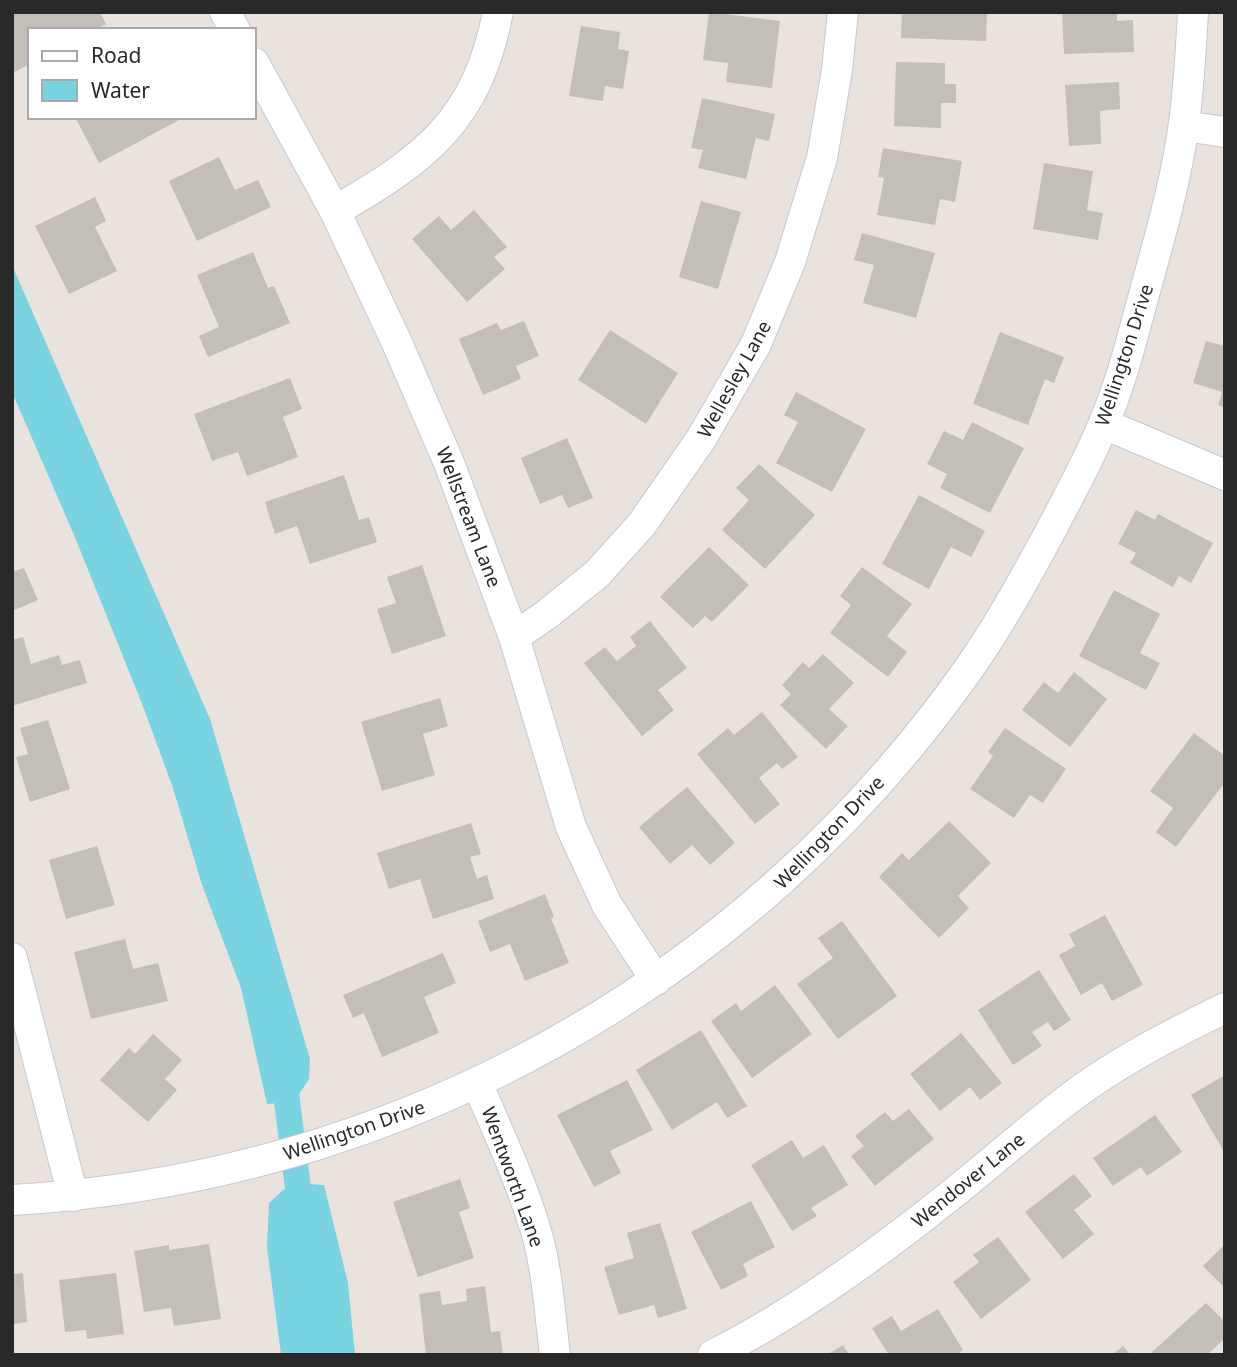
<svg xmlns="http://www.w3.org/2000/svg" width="1237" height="1367" font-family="'Noto Sans',sans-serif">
<rect width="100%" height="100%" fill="#eae2dd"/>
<!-- water -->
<path fill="#79d4e2" d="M 12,265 L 210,719 L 310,1059 L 309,1079 L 294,1102 L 267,1104 L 241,988 L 202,885 L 173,788 L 141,701 L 74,535 L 12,392 Z
M 291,1183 L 324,1185 L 348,1283 L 355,1355 L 281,1355 L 267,1247 L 269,1203 Z"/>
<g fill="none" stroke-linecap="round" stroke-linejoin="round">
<!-- canal -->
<path stroke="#79d4e2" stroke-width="26" d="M 280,1067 L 285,1086 L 302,1219"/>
</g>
<!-- building -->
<path fill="#c3beb8" d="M 12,12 L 100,12 L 106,24 L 95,30 L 30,30 L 30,64 L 12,73 Z
M 709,12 L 780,21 L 772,88 L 726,82 L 728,63 L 703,60 Z
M 902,12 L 987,12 L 986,41 L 901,38 Z
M 1062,12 L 1117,12 L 1117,21 L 1133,20 L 1134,52 L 1064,54 Z
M 581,26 L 620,32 L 618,49 L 629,51 L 623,89 L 605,86 L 603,101 L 569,96 Z
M 896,62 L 945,63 L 945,84 L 956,84 L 956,103 L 941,103 L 941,128 L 894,126 Z
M 1119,82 L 1120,109 L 1100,111 L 1101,144 L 1069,146 L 1065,85 Z
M 702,98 L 775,114 L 769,141 L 756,138 L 746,179 L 698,168 L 703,150 L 691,148 Z
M 75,117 L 178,117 L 179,120 L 99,163 Z
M 883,148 L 962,161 L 955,202 L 940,199 L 935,225 L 877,215 L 884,178 L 878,177 Z
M 219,157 L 235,190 L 258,180 L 271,207 L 197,241 L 169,181 Z
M 1044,163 L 1093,171 L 1087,210 L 1103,213 L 1098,240 L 1033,229 Z
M 95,197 L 106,221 L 95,227 L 117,271 L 69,294 L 35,226 Z
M 701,201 L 741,212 L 718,289 L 679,277 Z
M 474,210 L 507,247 L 494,257 L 505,269 L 467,302 L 412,239 L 439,216 L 451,230 Z
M 862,233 L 935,253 L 916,318 L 863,303 L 874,265 L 854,260 Z
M 253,252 L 268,288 L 274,286 L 290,323 L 208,357 L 199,336 L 219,327 L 197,275 Z
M 524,321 L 539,356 L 516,366 L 521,379 L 483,395 L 459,339 L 497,323 L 501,330 Z
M 610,330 L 678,373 L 646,424 L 578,380 Z
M 1000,332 L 1064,357 L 1054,383 L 1045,379 L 1028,425 L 973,404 Z
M 1206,341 L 1225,346 L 1225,408 L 1218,405 L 1222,392 L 1193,383 Z
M 290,378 L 302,409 L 283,417 L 298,457 L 247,476 L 238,452 L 212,461 L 194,414 Z
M 796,392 L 866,429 L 832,492 L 776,463 L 798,422 L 784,415 Z
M 972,422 L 1024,448 L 990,513 L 940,488 L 947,474 L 927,464 L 944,431 L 963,440 Z
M 567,438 L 593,498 L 568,508 L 562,495 L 540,504 L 521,458 Z
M 759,464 L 815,515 L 765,569 L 722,530 L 749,500 L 736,488 Z
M 344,475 L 359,520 L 369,517 L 377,542 L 310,564 L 297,526 L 275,534 L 265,502 Z
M 919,495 L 985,531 L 971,557 L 951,547 L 929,589 L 882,564 Z
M 1136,510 L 1155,520 L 1158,514 L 1213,543 L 1191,583 L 1179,576 L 1173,587 L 1130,563 L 1136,553 L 1118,544 Z
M 709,547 L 749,585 L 712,622 L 705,616 L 693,628 L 660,597 Z
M 422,565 L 446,636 L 392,654 L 377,609 L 396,603 L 387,577 Z
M 862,567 L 912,604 L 887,636 L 907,652 L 888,677 L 830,633 L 851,605 L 840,596 Z
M 24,568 L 38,600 L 12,611 L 12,572 Z
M 1114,590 L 1160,614 L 1140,653 L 1160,663 L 1146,690 L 1079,656 Z
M 650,621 L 687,668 L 658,690 L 674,710 L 642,736 L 584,663 L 605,647 L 617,661 L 636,646 L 630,637 Z
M 23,637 L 31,664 L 59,655 L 62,665 L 80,660 L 87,683 L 12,706 L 12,640 Z
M 823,654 L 854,683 L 829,709 L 848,726 L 826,749 L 780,705 L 791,694 L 782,685 L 803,662 L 809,668 Z
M 1074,672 L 1107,699 L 1070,747 L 1022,710 L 1044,682 L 1058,693 Z
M 440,698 L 448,726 L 423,734 L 435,775 L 382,791 L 361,722 Z
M 762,712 L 798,757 L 782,769 L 777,763 L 759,778 L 780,804 L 755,824 L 697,754 L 728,728 L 734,735 Z
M 48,720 L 70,789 L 30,802 L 16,757 L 28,754 L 20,728 Z
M 1005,728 L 1066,769 L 1043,803 L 1030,795 L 1014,818 L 970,789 L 993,756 L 988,752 Z
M 1194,733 L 1225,756 L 1225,782 L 1176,847 L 1156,832 L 1173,808 L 1150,791 Z
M 687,787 L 735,843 L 710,865 L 692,845 L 670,864 L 639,827 Z
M 949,821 L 991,863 L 958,896 L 969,908 L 939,938 L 879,877 L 902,853 L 909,860 Z
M 471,823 L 481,854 L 470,857 L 477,879 L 487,875 L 494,899 L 433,919 L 420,879 L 389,889 L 377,853 Z
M 97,846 L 115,905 L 66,919 L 49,860 Z
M 545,894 L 554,917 L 551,918 L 569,963 L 525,981 L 510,944 L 490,952 L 478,921 Z
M 1105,915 L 1143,985 L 1112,1001 L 1102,983 L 1081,995 L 1059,955 L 1075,946 L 1069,934 Z
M 842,921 L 897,996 L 838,1039 L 797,984 L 833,958 L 818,938 Z
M 125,939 L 133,969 L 158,963 L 168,1001 L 91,1019 L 74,952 Z
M 443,953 L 456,983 L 424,997 L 439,1033 L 382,1057 L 364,1013 L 353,1018 L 343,995 Z
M 1039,970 L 1071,1020 L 1054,1031 L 1048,1022 L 1032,1032 L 1042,1046 L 1013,1065 L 978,1010 Z
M 775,985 L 812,1034 L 752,1078 L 711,1021 L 736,1003 L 741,1011 Z
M 701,1030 L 747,1106 L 727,1118 L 717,1102 L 672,1130 L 636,1070 Z
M 961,1033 L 1002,1083 L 980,1100 L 970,1087 L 940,1111 L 910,1074 Z
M 153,1034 L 182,1060 L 165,1079 L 177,1090 L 148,1122 L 100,1080 L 129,1048 L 135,1054 Z
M 1225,1075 L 1225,1148 L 1223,1150 L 1191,1095 Z
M 627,1080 L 653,1130 L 610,1151 L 621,1173 L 594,1187 L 557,1115 Z
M 909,1109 L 934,1139 L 875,1186 L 851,1156 L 864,1146 L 855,1136 L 885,1112 L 893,1121 Z
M 1155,1115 L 1182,1152 L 1147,1176 L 1141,1167 L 1113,1186 L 1093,1158 Z
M 792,1140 L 803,1158 L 824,1145 L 848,1185 L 811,1208 L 817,1216 L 792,1231 L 751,1165 Z
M 1074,1174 L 1092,1196 L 1074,1210 L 1094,1234 L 1063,1259 L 1025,1212 Z
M 460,1179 L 470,1208 L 459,1212 L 474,1258 L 418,1277 L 393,1202 Z
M 751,1201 L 775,1247 L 743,1264 L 748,1276 L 721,1290 L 691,1232 Z
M 660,1223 L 687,1309 L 658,1318 L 654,1305 L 619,1315 L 604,1267 L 634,1258 L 627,1233 Z
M 998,1237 L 1031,1280 L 981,1319 L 953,1282 L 979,1262 L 973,1255 Z
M 209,1244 L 221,1319 L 174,1326 L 171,1308 L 144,1312 L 134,1251 L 169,1245 L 169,1250 Z
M 1225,1244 L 1225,1288 L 1203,1266 Z
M 23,1273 L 27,1322 L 12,1324 L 12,1274 Z
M 116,1273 L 124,1334 L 87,1339 L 86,1330 L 65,1332 L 59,1280 Z
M 485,1286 L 491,1332 L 500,1331 L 503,1355 L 426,1355 L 419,1294 L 440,1291 L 442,1305 L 467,1301 L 466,1289 Z
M 1206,1303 L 1225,1322 L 1225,1338 L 1207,1355 L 1154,1355 L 1152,1352 Z
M 938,1309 L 963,1350 L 956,1355 L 889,1355 L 872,1328 L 892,1316 L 901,1331 Z
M 843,1345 L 849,1355 L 827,1355 Z
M 1123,1346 L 1131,1355 L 1112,1355 Z"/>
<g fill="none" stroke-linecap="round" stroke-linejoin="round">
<defs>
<path id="minor" d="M 225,12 L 235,30
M 254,63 L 335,211 L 397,343 L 449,463 L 514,637 L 571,827 L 607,905 L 656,980
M 1184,126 L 1225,132
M 335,211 C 425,159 477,121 498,12
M 1104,424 L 1225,475
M 514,637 L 546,615 L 597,574 L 642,524 L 701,439 L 756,344 L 790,262 L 822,158 L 837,70 L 843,12
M 12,958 L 73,1196
M 477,1083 C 499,1134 523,1185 538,1238 C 548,1276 550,1316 555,1355
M 12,1200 C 397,1178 748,983 970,667 C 1000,624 1025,578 1050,532 C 1068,497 1088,462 1103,425 C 1120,386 1131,343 1142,302 C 1158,243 1176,183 1184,123 C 1189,86 1191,49 1193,12
M 713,1355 C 792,1315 877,1254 946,1199 C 992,1163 1035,1123 1082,1089 C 1127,1057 1176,1032 1225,1008"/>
</defs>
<!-- minor casing -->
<use href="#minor" stroke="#c4c9d2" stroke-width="32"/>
<!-- minor -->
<use href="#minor" stroke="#fff" stroke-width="30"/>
</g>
<g text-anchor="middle" stroke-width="5" stroke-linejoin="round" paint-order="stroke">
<!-- street labels -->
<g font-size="19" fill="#292929" stroke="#fff">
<text transform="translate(1124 355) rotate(-72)" y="7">Wellington Drive</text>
<text transform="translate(734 379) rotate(-61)" y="7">Wellesley Lane</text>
<text transform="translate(469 517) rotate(69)" y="7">Wellstream Lane</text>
<text transform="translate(829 832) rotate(-46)" y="7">Wellington Drive</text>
<text transform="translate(354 1130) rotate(-19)" y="7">Wellington Drive</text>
<text transform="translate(513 1177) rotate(70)" y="7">Wentworth Lane</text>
<text transform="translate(968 1180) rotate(-39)" y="7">Wendover Lane</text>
</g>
</g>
<!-- border -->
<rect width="1237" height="1367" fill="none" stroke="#292929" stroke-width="28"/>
<!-- legend -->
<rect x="28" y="28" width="228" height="91" fill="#ffffff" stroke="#a9a9a9" stroke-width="2"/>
<rect x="42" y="51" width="35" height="10" fill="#ffffff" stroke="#a9a9a9" stroke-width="2"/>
<text x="91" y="63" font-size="21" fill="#292929">Road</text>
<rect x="42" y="80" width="35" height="21" fill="#79d4e2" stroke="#a9a9a9" stroke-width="2"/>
<text x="91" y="98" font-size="21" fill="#292929">Water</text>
</svg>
